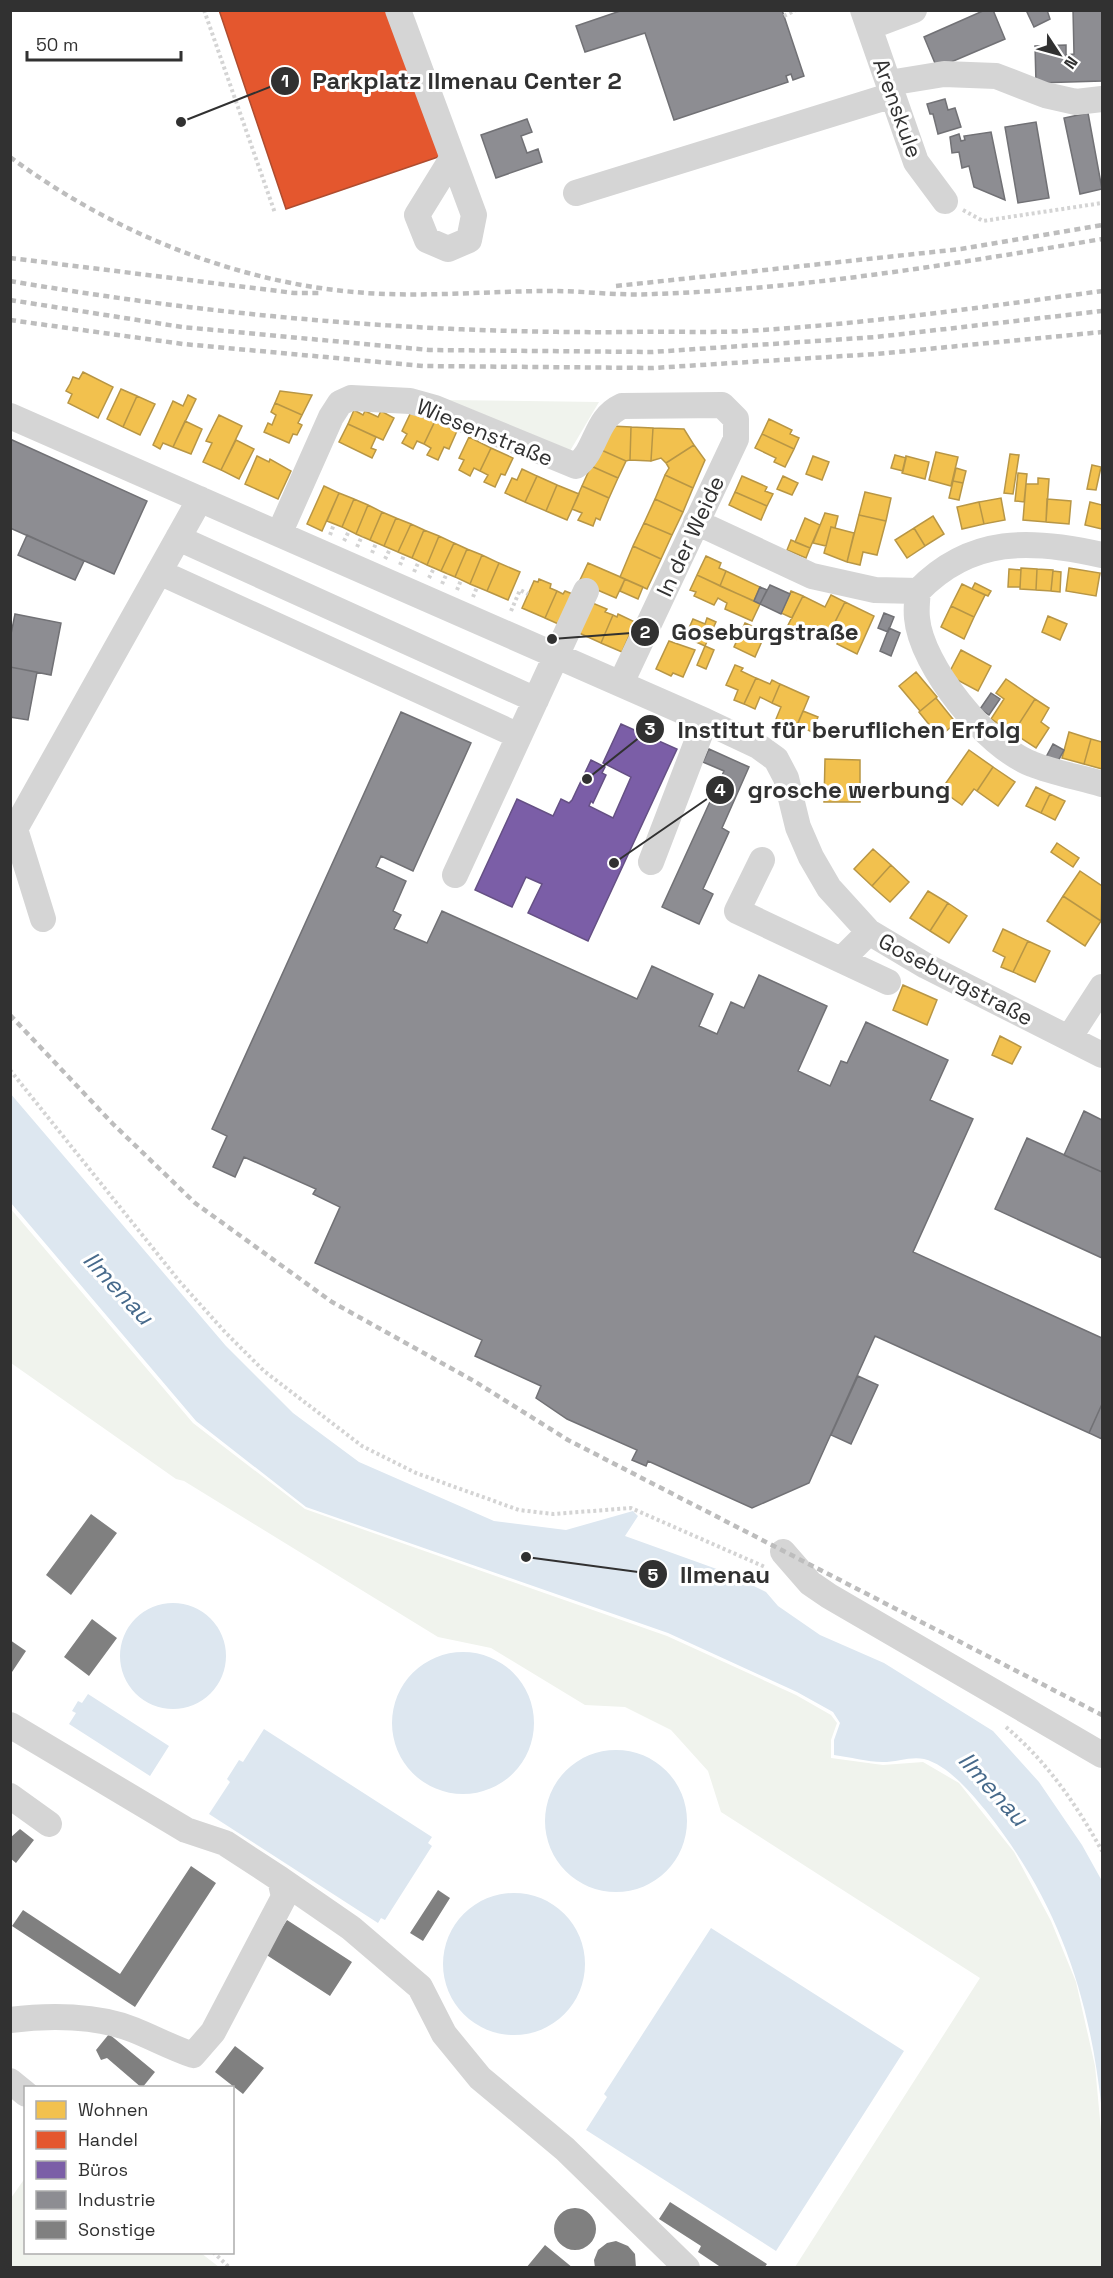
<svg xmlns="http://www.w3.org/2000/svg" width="1113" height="2278" font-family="'Space Grotesk',sans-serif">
<rect width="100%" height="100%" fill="#fff"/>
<!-- green -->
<path fill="#f0f3ed" d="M 443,400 L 599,402 L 570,451 Z
M 10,1208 L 193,1423 L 305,1509 L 667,1636 L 796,1695 L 831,1715 L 837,1723 L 831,1740 L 831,1758 L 883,1765 L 923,1762 L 959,1783 L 1014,1852 L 1051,1921 L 1076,1982 L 1095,2066 L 1102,2141 L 1102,2267 L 795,2267 L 980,1978 L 721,1812 L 708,1771 L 671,1730 L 625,1707 L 585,1705 L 491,1648 L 438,1637 L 184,1481 L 176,1479 L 11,1363 Z
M 25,2178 L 26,2252 L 201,2253 L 219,2267 L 11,2267 L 11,2198 Z"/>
<!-- water -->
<path fill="#dde7f0" d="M 10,1093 L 226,1346 L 293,1413 L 359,1462 L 494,1521 L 566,1530 L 633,1511 L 638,1516 L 625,1536 L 725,1572 L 766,1592 L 778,1606 L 820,1635 L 884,1663 L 993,1731 L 1039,1782 L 1082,1845 L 1102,1881 L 1102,2112 C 1090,1996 1059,1903 986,1811 C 971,1793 948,1765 924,1759 C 912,1756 896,1762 883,1762 C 867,1762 850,1757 834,1755 L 834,1740 L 840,1723 L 833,1712 L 797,1692 L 668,1633 L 306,1507 L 196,1421 L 11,1203 Z
M120 1656a53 53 0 1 1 106 0a53 53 0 1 1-106 0Z
M392 1723a71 71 0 1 1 142 0a71 71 0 1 1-142 0Z
M 88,1694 L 169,1746 L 150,1776 L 69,1724 L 76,1713 L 72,1711 L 78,1701 L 82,1703 Z
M 264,1729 L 432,1837 L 428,1843 L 432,1846 L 385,1920 L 381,1918 L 378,1923 L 209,1814 L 230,1782 L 227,1779 L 239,1760 L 243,1762 Z
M545 1821a71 71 0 1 1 142 0a71 71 0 1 1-142 0Z
M443 1964a71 71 0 1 1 142 0a71 71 0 1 1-142 0Z
M 711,1928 L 904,2051 L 776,2251 L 586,2130 L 607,2097 L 604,2094 Z"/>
<!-- homes -->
<path fill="#f2c14e" stroke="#b89645" stroke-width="1.5" d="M 83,372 L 113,387 L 98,418 L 68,403 L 72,394 L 66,391 L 70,384 L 73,377 L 79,379 Z
M 121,389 L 137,396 L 123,427 L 107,419 Z
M 280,391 L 312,395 L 302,415 L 275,403 Z
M 188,395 L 196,399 L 173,447 L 163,443 L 160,449 L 153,445 L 173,401 L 183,406 Z
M 137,396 L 155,404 L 140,435 L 123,427 Z
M 275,403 L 302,415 L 298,423 L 302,425 L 297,435 L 293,434 L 289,443 L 264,432 L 268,423 L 272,425 L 276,415 L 271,412 Z
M 354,410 L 363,415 L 365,411 L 378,417 L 381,411 L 394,418 L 383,440 L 348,424 Z
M 412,410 L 435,421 L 424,444 L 417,441 L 413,449 L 402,443 L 407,434 L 402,431 Z
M 219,415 L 242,426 L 221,470 L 203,462 L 212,443 L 206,441 Z
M 769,419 L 792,430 L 790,434 L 799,438 L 794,449 L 762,434 Z
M 185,421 L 202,429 L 191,454 L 173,447 Z
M 435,421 L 457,431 L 449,449 L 444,447 L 438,460 L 427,455 L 431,448 L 424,444 Z
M 348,424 L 376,437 L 371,448 L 376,450 L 372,458 L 339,442 Z
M 611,426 L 631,427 L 630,460 L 626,461 L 599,449 Z
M 631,427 L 653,428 L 651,461 L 630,460 Z
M 653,428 L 684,429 L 694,445 L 666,463 L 661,458 L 651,461 Z
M 762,434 L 794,449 L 785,467 L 774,462 L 776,458 L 755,448 Z
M 469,437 L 491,448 L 480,471 L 474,468 L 470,476 L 459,470 L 464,460 L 459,458 Z
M 236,440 L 254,449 L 239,479 L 221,470 Z
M 694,445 L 705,460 L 693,488 L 665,475 L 669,468 L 666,463 Z
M 491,448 L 513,458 L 505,475 L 501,474 L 495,487 L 484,482 L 488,475 L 480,471 Z
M 599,449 L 626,461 L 618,478 L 591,466 Z
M 936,452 L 958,457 L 951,486 L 929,480 Z
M 1010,454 L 1019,455 L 1013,494 L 1004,493 Z
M 895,455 L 906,458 L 903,471 L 891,468 Z
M 257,456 L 269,462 L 270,459 L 291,471 L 278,499 L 245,484 Z
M 813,456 L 829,462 L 822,480 L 806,474 Z
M 906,456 L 929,462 L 925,479 L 902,473 Z
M 1092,465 L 1101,467 L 1096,490 L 1087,489 Z
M 591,466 L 618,478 L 609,498 L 582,486 Z
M 956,468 L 966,471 L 963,483 L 953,481 Z
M 522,469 L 537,476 L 525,502 L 505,493 L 512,478 L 517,480 Z
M 1018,473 L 1027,474 L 1024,502 L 1015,501 Z
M 665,475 L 693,488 L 683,512 L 655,499 Z
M 537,476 L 557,485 L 546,511 L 525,502 Z
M 742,476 L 767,487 L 765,491 L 773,494 L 767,506 L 735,492 Z
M 783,476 L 798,483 L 792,495 L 777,489 Z
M 1038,478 L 1049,479 L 1046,522 L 1023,520 L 1026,484 L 1038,484 Z
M 953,481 L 963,483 L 959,500 L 949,498 Z
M 557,485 L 579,494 L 567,520 L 546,511 Z
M 324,486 L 339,493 L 322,531 L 307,524 Z
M 582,486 L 609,498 L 600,520 L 596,518 L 593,526 L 578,520 L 582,513 L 572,509 Z
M 735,492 L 767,506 L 761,520 L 729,505 Z
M 865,492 L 891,498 L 886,521 L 859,515 Z
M 339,493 L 354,499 L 342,527 L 327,521 Z
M 1001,498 L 1005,520 L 984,524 L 979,502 Z
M 354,499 L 368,505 L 356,534 L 342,527 Z
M 655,499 L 683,512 L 672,535 L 644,523 Z
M 1047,499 L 1071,501 L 1069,524 L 1046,522 Z
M 979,502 L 984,524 L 962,529 L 957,507 Z
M 1090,502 L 1102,505 L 1102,529 L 1085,525 Z
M 368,505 L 382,512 L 370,540 L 356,534 Z
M 382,512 L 396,518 L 384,546 L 370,540 Z
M 825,513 L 838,516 L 835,528 L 831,527 L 826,546 L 813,543 Z
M 859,515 L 886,521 L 877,555 L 863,552 L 860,565 L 847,562 Z
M 933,516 L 944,534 L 925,546 L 914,528 Z
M 396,518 L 411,524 L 398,552 L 384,546 Z
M 805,518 L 820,525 L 810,548 L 795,542 Z
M 644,523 L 672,535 L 661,559 L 633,546 Z
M 411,524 L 424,530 L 412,558 L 398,552 Z
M 831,527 L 854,533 L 847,562 L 824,553 Z
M 914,528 L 925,546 L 907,558 L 895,540 Z
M 424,530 L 439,536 L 427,565 L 412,558 Z
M 439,536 L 454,543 L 441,571 L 427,565 Z
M 791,540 L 810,548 L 806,558 L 787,550 Z
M 454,543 L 467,549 L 455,577 L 441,571 Z
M 633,546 L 661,559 L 647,589 L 620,577 Z
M 467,549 L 482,555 L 470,584 L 455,577 Z
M 482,555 L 499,563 L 487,591 L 470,584 Z
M 706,556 L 721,563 L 719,568 L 726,571 L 720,586 L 697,575 Z
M 499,563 L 520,572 L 508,600 L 487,591 Z
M 588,563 L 625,579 L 616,598 L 579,582 Z
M 1021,568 L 1037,569 L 1036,590 L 1020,589 Z
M 1069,568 L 1100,573 L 1096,596 L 1066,591 Z
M 1009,569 L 1021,570 L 1020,587 L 1008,587 Z
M 1037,569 L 1053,570 L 1051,591 L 1036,590 Z
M 726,571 L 760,587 L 754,601 L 720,586 Z
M 1053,571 L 1061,572 L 1060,592 L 1051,591 Z
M 697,575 L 760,604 L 752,621 L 725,609 L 727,603 L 718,598 L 714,605 L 694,596 L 696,592 L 690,590 Z
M 539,579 L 551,584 L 550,588 L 557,591 L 545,618 L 522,608 L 534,581 L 538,582 Z
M 625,579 L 643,587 L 638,599 L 620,591 Z
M 975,583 L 991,591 L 988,596 L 972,589 Z
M 962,584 L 985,595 L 974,617 L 951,606 Z
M 557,591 L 563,594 L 565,591 L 575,595 L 565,627 L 545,618 Z
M 791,591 L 803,596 L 792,618 L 781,613 Z
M 831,595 L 845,602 L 831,630 L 824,626 L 817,640 L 804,634 L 800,641 L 784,633 L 803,596 L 825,607 Z
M 590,602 L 607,609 L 605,612 L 613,615 L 601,643 L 577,632 Z
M 845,602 L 874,616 L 857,654 L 837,644 L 842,635 L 831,630 Z
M 951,606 L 974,617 L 964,639 L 941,627 Z
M 618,614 L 635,622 L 622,652 L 601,643 L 613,615 L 617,617 Z
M 1048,616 L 1067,624 L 1060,640 L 1042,632 Z
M 707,618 L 716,622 L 705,646 L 685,637 L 693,619 L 705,624 Z
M 745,623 L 766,632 L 755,657 L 734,647 Z
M 669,641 L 695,650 L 683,677 L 673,673 L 671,676 L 656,669 Z
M 705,646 L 714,650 L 706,669 L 697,665 Z
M 961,650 L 991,666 L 978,691 L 948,675 Z
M 735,665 L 743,668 L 741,671 L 756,678 L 744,704 L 734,700 L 738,690 L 726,685 Z
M 916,672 L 937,697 L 920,711 L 899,686 Z
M 756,678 L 770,684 L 772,680 L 780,684 L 772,703 L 760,697 L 755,709 L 744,704 Z
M 1006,679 L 1035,699 L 1013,733 L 991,719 L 1004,699 L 996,693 Z
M 780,684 L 809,697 L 796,728 L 776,719 L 781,707 L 772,703 Z
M 936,698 L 956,723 L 939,737 L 919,712 Z
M 1035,699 L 1049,708 L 1041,722 L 1049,728 L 1036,748 L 1013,733 Z
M 803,711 L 818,717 L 812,732 L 797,725 Z
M 1069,732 L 1091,739 L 1084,764 L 1062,758 Z
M 1091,739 L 1102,742 L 1102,769 L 1084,764 Z
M 969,750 L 993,767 L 977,791 L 974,789 L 962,805 L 941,790 Z
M 825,759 L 860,760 L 860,802 L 824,802 Z
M 993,767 L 1015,782 L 998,806 L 977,791 Z
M 1036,787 L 1050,794 L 1041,813 L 1026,806 Z
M 1050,794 L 1065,801 L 1055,820 L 1041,813 Z
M 1057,843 L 1079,858 L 1073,867 L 1051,852 Z
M 873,849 L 891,865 L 872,886 L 854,869 Z
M 891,865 L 909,882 L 890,902 L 872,886 Z
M 1080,871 L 1102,886 L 1101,921 L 1063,896 Z
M 928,891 L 948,903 L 930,931 L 910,918 Z
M 1063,896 L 1101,921 L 1085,946 L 1047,921 Z
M 948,903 L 967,916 L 949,943 L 930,931 Z
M 1003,929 L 1028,941 L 1013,972 L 1001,967 L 1005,957 L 993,951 Z
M 1028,941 L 1050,951 L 1035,982 L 1013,972 Z
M 903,985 L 937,1000 L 927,1025 L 893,1010 Z
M 1000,1036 L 1021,1047 L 1012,1064 L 992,1055 Z"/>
<!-- shops -->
<path fill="#e4572e" stroke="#ae4c2f" stroke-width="1.5" d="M 219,10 L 392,10 L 441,156 L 286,209 Z"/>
<!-- offices -->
<path fill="#7b5ea7" stroke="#655084" stroke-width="1.5" d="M 621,724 L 677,749 L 588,941 L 528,913 L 542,884 L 526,877 L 512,907 L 475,890 L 517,799 L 553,816 L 561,799 L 569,803 L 572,800 L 591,760 L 605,767 L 602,773 L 606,775 L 593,803 L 591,801 L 589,806 L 613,818 L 631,777 L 603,763 Z"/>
<!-- industry -->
<path fill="#8d8d92" stroke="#717175" stroke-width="1.5" d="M 623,10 L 782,10 L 804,76 L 793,80 L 791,74 L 786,76 L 788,82 L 674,120 L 645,33 L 585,52 L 576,26 Z
M 985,10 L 993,10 L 1005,39 L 937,68 L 924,37 Z
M 1026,10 L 1047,10 L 1050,19 L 1034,27 Z
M 1073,10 L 1102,10 L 1102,81 L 1036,83 L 1035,46 L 1066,45 L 1066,55 L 1074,54 Z
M 945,99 L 948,110 L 955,108 L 961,127 L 938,134 L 933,114 L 930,114 L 927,104 Z
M 1088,113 L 1102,189 L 1080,194 L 1064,118 Z
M 527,119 L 532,132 L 521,136 L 527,153 L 538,149 L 542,162 L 496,178 L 481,135 Z
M 1036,122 L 1049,198 L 1018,203 L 1005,127 Z
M 991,132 L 1005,200 L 974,187 L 969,166 L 962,168 L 959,152 L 952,153 L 950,137 L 959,134 L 961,141 L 965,140 L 964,136 Z
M 10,439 L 147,501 L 114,574 L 10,528 Z
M 27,535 L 84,561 L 75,580 L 18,555 Z
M 770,585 L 790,594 L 781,614 L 760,604 Z
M 760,587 L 767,590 L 760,604 L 754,601 Z
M 884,613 L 894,617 L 888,632 L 878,628 Z
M 15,614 L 61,623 L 51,675 L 10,667 L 10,639 Z
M 889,628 L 900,633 L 891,656 L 880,651 Z
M 10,667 L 37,672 L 28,720 L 10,717 Z
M 991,693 L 1000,699 L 989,715 L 980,709 Z
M 401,712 L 471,743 L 413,871 L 381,856 L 376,867 L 406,881 L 393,911 L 401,915 L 394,929 L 427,943 L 442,911 L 637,999 L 652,966 L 713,994 L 699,1026 L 717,1034 L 731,1002 L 744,1008 L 759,975 L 827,1006 L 798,1071 L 830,1086 L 841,1061 L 847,1063 L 866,1022 L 948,1060 L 930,1100 L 973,1119 L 913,1252 L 1102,1338 L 1102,1404 L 1089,1433 L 875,1336 L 809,1483 L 752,1508 L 648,1461 L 646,1466 L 632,1460 L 637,1450 L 567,1419 L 536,1398 L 541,1386 L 475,1356 L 482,1340 L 315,1263 L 340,1207 L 313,1194 L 316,1189 L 244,1157 L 235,1177 L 213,1167 L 227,1136 L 212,1129 Z
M 1053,744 L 1064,750 L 1056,765 L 1045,759 Z
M 709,749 L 749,767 L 722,828 L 729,832 L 703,889 L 713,894 L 699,924 L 662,907 L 724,771 L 703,762 Z
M 1084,1111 L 1102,1120 L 1102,1172 L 1064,1155 Z
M 1027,1138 L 1102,1172 L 1102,1258 L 995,1209 Z
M 858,1376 L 878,1385 L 851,1444 L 831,1435 Z
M 1102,1404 L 1102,1439 L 1089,1433 Z"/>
<!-- building -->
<path fill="#808080" d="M 91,1514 L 117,1533 L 71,1595 L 46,1575 Z
M 92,1619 L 117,1638 L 89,1676 L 64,1657 Z
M 10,1640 L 26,1651 L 10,1675 Z
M 20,1829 L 34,1840 L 16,1863 L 10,1858 L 10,1838 Z
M 191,1866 L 216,1883 L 135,2007 L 12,1926 L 23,1910 L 120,1974 Z
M 438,1890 L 450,1898 L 423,1941 L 410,1933 Z
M 287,1920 L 352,1962 L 330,1996 L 265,1954 Z
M 109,2034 L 155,2072 L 142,2088 L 107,2058 L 101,2060 L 96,2050 Z
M 235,2046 L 264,2068 L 243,2094 L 215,2072 Z
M 670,2202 L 767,2264 L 764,2268 L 722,2268 L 698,2252 L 701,2246 L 659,2219 Z
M554 2229a21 21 0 1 1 42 0a21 21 0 1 1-42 0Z
M 616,2241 L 628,2246 L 635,2254 L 636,2268 L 595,2268 L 594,2260 L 598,2250 L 607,2243 Z
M 545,2245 L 573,2268 L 526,2268 Z"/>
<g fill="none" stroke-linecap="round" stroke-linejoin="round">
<!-- path -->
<path stroke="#d4d4d4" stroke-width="4" stroke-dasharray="3 3" stroke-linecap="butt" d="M 204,10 L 275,213
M 784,16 L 796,10
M 963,210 L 983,221 L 1102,203
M 330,535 L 334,524
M 344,541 L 349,531
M 357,547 L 362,536
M 372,553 L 376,543
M 385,559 L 390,549
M 400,565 L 404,555
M 414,572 L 419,561
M 429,578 L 434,568
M 442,584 L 447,573
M 457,590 L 461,580
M 473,597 L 477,587
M 511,611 L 520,590 L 528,594
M 10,1070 L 180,1282 L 225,1332 L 264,1371 L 362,1446 L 416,1473 L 519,1510 L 553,1514 L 631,1508 L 765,1567
M 1006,1727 C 1048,1763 1076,1804 1102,1851
M 213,2252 L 230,2268"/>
<!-- minor -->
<path stroke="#d5d5d5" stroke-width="26" d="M 398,10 L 474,215 L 469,240 L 448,249 L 427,240 L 417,215 L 451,160
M 863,10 L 916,162 L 945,201
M 869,27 L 914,10
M 889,83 L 944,74 L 996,76 L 1045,95 L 1076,102 L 1102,99
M 576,193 L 893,95
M 10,416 L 705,721 L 758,746 L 776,759 L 786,778 L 798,827 L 811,857 L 829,888 L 869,932 L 926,966 L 1102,1055
M 696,522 L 812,576 L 875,590 L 918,591 C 971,536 1032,539 1102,555
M 279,534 L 331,417 L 340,403 L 351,398 L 410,401 L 435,408 L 576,466 C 598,449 594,419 622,406 L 722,405 L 736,419 L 736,439 L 621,683
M 178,538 L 536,700
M 159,572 L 519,736
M 918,591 C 917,600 916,609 917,618 C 921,666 987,747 1032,764 C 1054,773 1079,777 1102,784
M 762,860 L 737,911 L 841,960 L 869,932
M 651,862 L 705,721
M 455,875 L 586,591
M 43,919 L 15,829 L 200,499
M 841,960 L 888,982
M 1069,1038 L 1102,987
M 783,1552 L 810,1583 L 829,1596 L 1102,1755
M 10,1725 L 186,1830 L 225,1843 L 280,1879 L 284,1897 L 213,2032 L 193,2055 C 172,2048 154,2038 134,2030 C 97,2015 49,2015 10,2020
M 10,1796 L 49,1824
M 280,1879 L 351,1928 L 420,1987 L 444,2034 L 480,2078 L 565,2149 L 687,2268
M 10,2081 L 26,2094"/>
<!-- rail -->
<path stroke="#bdbdbd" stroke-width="4.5" stroke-dasharray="6 4.5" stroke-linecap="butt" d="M 10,157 C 109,230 230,281 354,292 C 417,298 488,291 552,291 C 586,291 620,296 654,294 C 804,289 954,264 1102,239
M 10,258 L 294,293 L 320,293
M 10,281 C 215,316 423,334 631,332 C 669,331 708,333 746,331 C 866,324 984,307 1102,291
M 616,286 L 961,249 L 1102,225
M 10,300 L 182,327 L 429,350 L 652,352 L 876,337 L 1102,311
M 10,320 L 183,344 L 423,366 L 653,368 L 876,354 L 1102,332
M 10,1015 L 113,1124 L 195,1203 L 332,1302 L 474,1381 L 568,1440 L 1102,1715"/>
</g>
<g text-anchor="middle" stroke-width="6" stroke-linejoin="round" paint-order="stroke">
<!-- street labels -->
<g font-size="22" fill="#313131" stroke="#fff">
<text transform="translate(898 108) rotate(70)" y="8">Arenskule</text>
<text transform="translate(485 432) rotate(22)" y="8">Wiesenstraße</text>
<text transform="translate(690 536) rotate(-65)" y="8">In der Weide</text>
<text transform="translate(956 979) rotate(28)" y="8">Goseburgstraße</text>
</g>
<!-- water labels -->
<g font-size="24" font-style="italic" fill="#476a8b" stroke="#fff">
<text transform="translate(118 1288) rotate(47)" y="8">Ilmenau</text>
<text transform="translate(993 1789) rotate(48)" y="8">Ilmenau</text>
</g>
</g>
<!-- callouts -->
<path fill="none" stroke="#313131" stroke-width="2" d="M181 122L285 81M552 639L645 632M587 779L650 729M614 863L720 790M526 1557L653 1574"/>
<g fill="#313131" stroke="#fff" stroke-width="2">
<circle cx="181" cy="122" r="6"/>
<circle cx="552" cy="639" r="6"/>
<circle cx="587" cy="779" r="6"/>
<circle cx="614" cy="863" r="6"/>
<circle cx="526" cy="1557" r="6"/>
<circle cx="285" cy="81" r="15"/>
<circle cx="645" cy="632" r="15"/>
<circle cx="650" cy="729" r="15"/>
<circle cx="720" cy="790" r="15"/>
<circle cx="653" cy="1574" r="15"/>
</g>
<g font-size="18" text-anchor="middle" font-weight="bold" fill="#fff">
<text x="285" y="87">1</text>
<text x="645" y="638">2</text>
<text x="650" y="735">3</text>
<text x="720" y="796">4</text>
<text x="653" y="1581">5</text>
</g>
<g font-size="24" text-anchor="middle" font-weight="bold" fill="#313131" stroke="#fff" stroke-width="6" stroke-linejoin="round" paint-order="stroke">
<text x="467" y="89">Parkplatz Ilmenau Center 2</text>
<text x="765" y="640">Goseburgstraße</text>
<text x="849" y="738">Institut für beruflichen Erfolg</text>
<text x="849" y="798">grosche werbung</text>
<text x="725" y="1583">Ilmenau</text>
</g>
<!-- border -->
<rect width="1113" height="2278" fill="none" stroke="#313131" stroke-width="24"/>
<!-- legend -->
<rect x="24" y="2086" width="210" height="168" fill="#ffffff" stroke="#adadad" stroke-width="1.5"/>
<rect x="36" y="2101" width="30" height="18" fill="#f2c14e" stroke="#adadad" stroke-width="1.5"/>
<text x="78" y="2116" font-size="18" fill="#313131">Wohnen</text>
<rect x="36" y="2131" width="30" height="18" fill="#e4572e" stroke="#adadad" stroke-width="1.5"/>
<text x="78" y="2146" font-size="18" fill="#313131">Handel</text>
<rect x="36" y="2161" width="30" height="18" fill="#7b5ea7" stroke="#adadad" stroke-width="1.5"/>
<text x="78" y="2176" font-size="18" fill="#313131">Büros</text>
<rect x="36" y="2191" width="30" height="18" fill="#8d8d92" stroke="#adadad" stroke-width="1.5"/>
<text x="78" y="2206" font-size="18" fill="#313131">Industrie</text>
<rect x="36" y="2221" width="30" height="18" fill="#808080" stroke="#adadad" stroke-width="1.5"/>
<text x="78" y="2236" font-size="18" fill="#313131">Sonstige</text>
<!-- north arrow -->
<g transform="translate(1059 54) rotate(126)" stroke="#ffffff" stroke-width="4.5" paint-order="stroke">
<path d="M0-4.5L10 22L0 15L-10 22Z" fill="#313131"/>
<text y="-9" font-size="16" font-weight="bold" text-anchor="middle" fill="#313131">N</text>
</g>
<!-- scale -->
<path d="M27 51v9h154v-9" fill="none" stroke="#313131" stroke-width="3"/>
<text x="36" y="51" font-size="18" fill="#313131" stroke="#ffffff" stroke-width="4.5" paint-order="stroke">50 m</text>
</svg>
